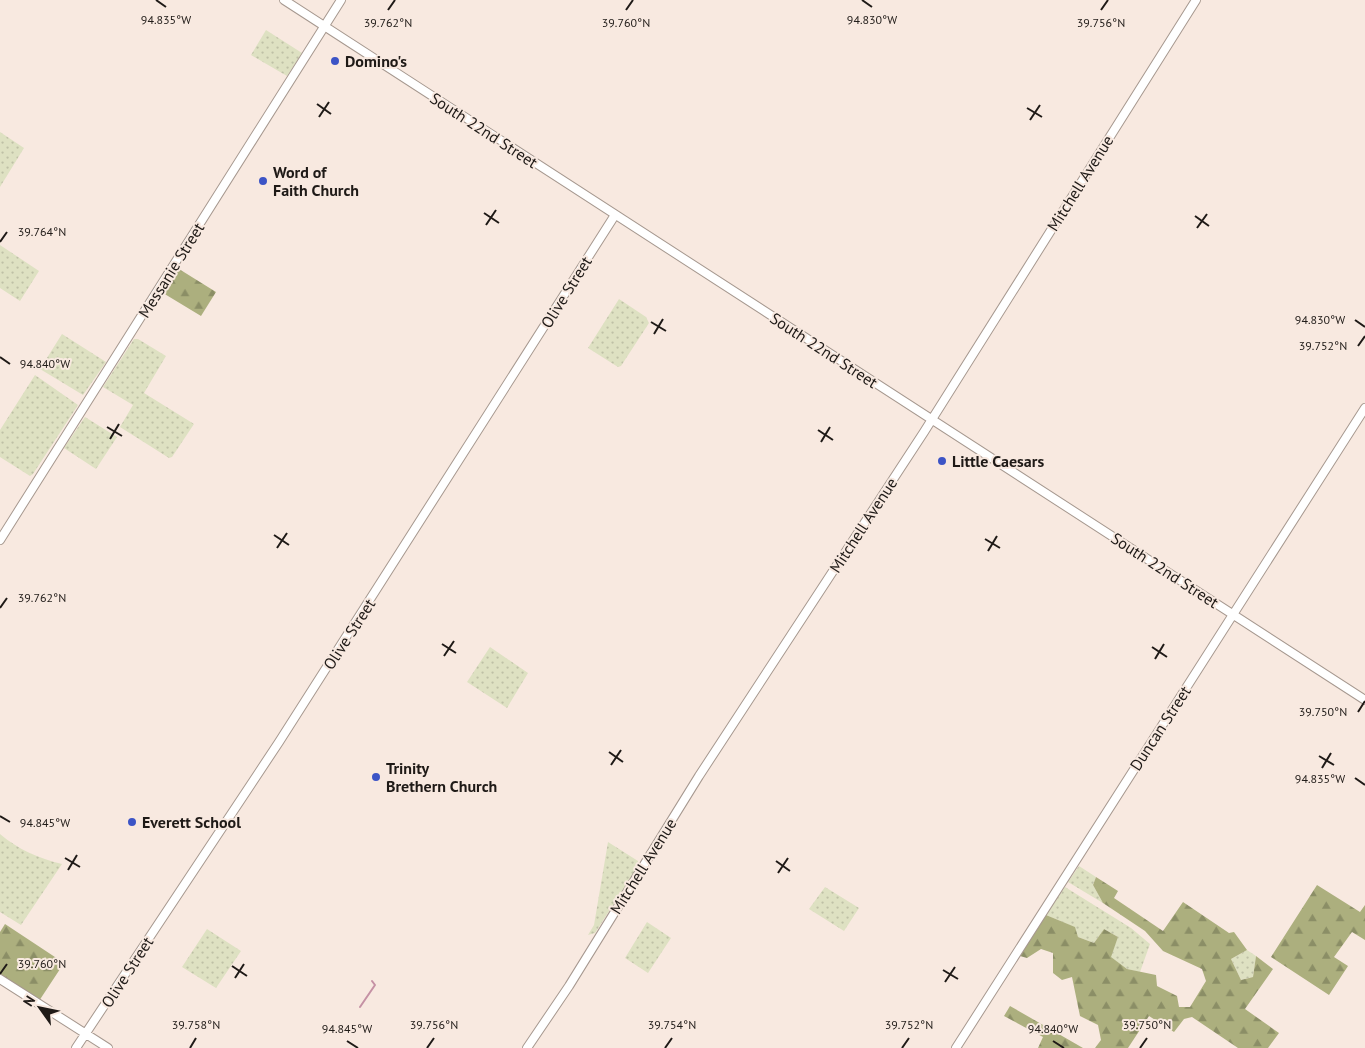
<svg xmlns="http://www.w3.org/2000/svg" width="1365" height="1048" font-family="'PT Sans',sans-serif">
<defs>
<pattern id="green-dots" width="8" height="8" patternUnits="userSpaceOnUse" patternTransform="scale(1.25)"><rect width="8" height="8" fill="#dee1c2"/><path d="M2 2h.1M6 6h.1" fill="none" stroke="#bec0a6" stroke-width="1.8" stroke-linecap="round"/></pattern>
<pattern id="forest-firs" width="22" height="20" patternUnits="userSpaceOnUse" patternTransform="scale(1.25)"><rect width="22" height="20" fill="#acaf7e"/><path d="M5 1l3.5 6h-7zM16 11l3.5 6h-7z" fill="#8b8e66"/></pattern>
</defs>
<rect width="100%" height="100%" fill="#f8e9e0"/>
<!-- green -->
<path fill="url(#green-dots)" d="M 266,30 L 302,53 L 287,76 L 251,55 Z
M 0,132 L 24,148 L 0,187 Z
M 0,245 L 39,271 L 20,301 L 0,288 Z
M 619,299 L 646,317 L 649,323 L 621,366 L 618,367 L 588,348 Z
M 62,334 L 106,362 L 83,395 L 40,369 Z
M 134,339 L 138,339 L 166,356 L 144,393 L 194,424 L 172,457 L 169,458 L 120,427 L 133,405 L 103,387 Z
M 35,375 L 78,405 L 33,474 L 30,476 L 0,457 L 0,430 Z
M 85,417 L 117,437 L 96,469 L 64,448 Z
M 490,647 L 528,673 L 507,708 L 467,682 Z
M 0,834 C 19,850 38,858 62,864 L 21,925 L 0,912 Z
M 608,842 L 638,861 L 638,866 L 595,933 L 588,935 L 594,925 Z
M 1079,866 L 1096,877 L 1093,885 L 1103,903 L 1068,882 Z
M 825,887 L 859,908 L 844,931 L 809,909 Z
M 1065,887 L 1131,928 L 1150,944 L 1140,972 L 1127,969 L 1110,957 L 1118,937 L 1104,929 L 1094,943 L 1078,937 L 1074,927 L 1046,915 Z
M 647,922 L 671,938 L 648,973 L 625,958 Z
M 207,929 L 241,951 L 216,988 L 182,967 Z
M 1247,950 L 1256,956 L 1253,977 L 1241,980 L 1231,959 Z"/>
<!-- forest -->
<path fill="url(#forest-firs)" d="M 179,269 L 216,292 L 201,316 L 163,293 Z
M 1096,877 L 1118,891 L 1114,898 L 1163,931 L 1183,902 L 1229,933 L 1234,932 L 1247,950 L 1231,959 L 1241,980 L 1253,977 L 1256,956 L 1273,969 L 1245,1009 L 1279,1033 L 1268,1048 L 1238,1048 L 1192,1017 L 1184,1019 L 1174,1032 L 1149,1016 L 1128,1048 L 1095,1048 L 1101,1040 L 1098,1025 L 1080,1016 L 1072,977 L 1062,980 L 1053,973 L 1053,953 L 1041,949 L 1027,958 L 1020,956 L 1046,915 L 1075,927 L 1078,937 L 1094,943 L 1104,929 L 1118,937 L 1111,957 L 1127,969 L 1156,975 L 1157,986 L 1177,996 L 1179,1007 L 1190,1007 L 1206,981 L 1202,969 L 1163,951 L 1145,931 L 1103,903 L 1093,885 Z
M 1317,885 L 1360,912 L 1365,905 L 1365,940 L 1352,932 L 1334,957 L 1348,966 L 1329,995 L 1271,957 Z
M 5,924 L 64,963 L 39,1001 L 0,975 L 0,932 Z
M 1010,1006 L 1083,1048 L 1038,1048 L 1043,1037 L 1004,1016 Z"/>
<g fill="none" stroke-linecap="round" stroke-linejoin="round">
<!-- stream -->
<path stroke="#c591a4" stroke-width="2" d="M 360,1007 L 375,985 L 372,981"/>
<defs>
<path id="secondary" d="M 284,0 L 1365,700
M 0,540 L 341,0
M 0,979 L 108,1048
M 76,1048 L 279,742 L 615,215
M 527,1048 L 569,986 L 699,776 L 924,432 L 1196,0
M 956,1048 L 1365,408"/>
</defs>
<!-- secondary casing -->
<use href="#secondary" stroke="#a6988f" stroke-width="10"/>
<!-- secondary -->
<use href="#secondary" stroke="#fff" stroke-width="8"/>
</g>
<!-- ticks -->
<path fill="none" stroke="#1f1a17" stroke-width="2" d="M 156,0 L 166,7M 862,0 L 872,7M 388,10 L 395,0M 626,10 L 633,0M 1101,10 L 1108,0M 317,104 L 331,114M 1027,108 L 1042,117M 319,117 L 329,102M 1030,120 L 1040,105M 484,213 L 499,223M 1195,216 L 1209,226M 486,225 L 496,210M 1197,228 L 1207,214M 0,242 L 7,232M 1355,320 L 1365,327M 651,322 L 666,331M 654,334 L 663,319M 1358,346 L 1365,336M 0,357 L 10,364M 107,427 L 122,436M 818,430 L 833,440M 110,439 L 119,424M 821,442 L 830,427M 274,535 L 289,545M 985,539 L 1000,548M 277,548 L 287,533M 988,551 L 997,536M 0,608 L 7,598M 442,644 L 456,653M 1152,647 L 1167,657M 444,656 L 454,641M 1155,659 L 1164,644M 1358,712 L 1365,701M 609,752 L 623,762M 1319,756 L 1334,765M 611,765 L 621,750M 1322,768 L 1331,753M 1355,778 L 1365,785M 0,816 L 10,822M 65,858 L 80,867M 776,861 L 790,871M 68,870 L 77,855M 778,873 L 788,858M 232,966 L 247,976M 943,970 L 958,979M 0,974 L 7,964M 235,978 L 244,964M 945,982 L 955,967M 347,1041 L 358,1048M 1053,1041 L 1064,1048M 190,1048 L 196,1038M 427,1048 L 434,1038M 665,1048 L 672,1038M 902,1048 L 909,1038M 1140,1048 L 1147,1038"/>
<!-- markers -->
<g fill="#3c54c6" stroke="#f8e9e0" stroke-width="2">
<circle cx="335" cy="61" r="5"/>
<circle cx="263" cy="181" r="5"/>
<circle cx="942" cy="461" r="5"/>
<circle cx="376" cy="777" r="5"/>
<circle cx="132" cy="822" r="5"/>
</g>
<g text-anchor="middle" stroke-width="4" stroke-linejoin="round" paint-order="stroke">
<!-- poi labels -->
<g font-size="16" font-weight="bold" fill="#1f1a17" stroke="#f8e9e0" text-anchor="start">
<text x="345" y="67">Domino's</text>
<text x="273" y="178">Word of<tspan x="273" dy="18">Faith Church</tspan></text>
<text x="952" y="467">Little Caesars</text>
<text x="386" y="774">Trinity<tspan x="386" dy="18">Brethern Church</tspan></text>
<text x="142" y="828">Everett School</text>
</g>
<!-- street labels -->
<g font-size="16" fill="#1f1a17" stroke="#f8e9e0">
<text transform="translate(484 130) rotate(33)" y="6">South 22nd Street</text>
<text transform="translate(1080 183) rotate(-58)" y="6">Mitchell Avenue</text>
<text transform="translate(171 270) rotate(-58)" y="6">Messanie Street</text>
<text transform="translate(566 292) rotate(-58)" y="6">Olive Street</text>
<text transform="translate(824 350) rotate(33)" y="6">South 22nd Street</text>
<text transform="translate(863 525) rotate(-57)" y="6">Mitchell Avenue</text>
<text transform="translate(1165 570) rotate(33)" y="6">South 22nd Street</text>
<text transform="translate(349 634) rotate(-57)" y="6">Olive Street</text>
<text transform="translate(1160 728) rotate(-57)" y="6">Duncan Street</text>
<text transform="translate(643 866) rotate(-58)" y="6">Mitchell Avenue</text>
<text transform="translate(127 972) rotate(-57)" y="6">Olive Street</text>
</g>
</g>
<g font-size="12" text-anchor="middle" fill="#1f1a17" stroke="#f8e9e0" stroke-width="4" stroke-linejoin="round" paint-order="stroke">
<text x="166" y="24">94.835°W</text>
<text x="872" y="24">94.830°W</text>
<text x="388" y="27">39.762°N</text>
<text x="626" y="27">39.760°N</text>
<text x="1101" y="27">39.756°N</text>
<text x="42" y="236">39.764°N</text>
<text x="1320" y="324">94.830°W</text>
<text x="1323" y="350">39.752°N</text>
<text x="45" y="368">94.840°W</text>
<text x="42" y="602">39.762°N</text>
<text x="1323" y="716">39.750°N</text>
<text x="1320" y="783">94.835°W</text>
<text x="45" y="827">94.845°W</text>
<text x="42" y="968">39.760°N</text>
<text x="196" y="1029">39.758°N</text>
<text x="434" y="1029">39.756°N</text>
<text x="672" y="1029">39.754°N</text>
<text x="909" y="1029">39.752°N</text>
<text x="1147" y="1029">39.750°N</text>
<text x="347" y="1033">94.845°W</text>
<text x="1053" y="1033">94.840°W</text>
</g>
<!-- north arrow -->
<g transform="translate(40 1008) rotate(303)" stroke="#f8e9e0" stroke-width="4" paint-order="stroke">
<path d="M0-4L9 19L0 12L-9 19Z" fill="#1f1a17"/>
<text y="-8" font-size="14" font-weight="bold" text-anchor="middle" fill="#1f1a17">N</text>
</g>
</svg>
